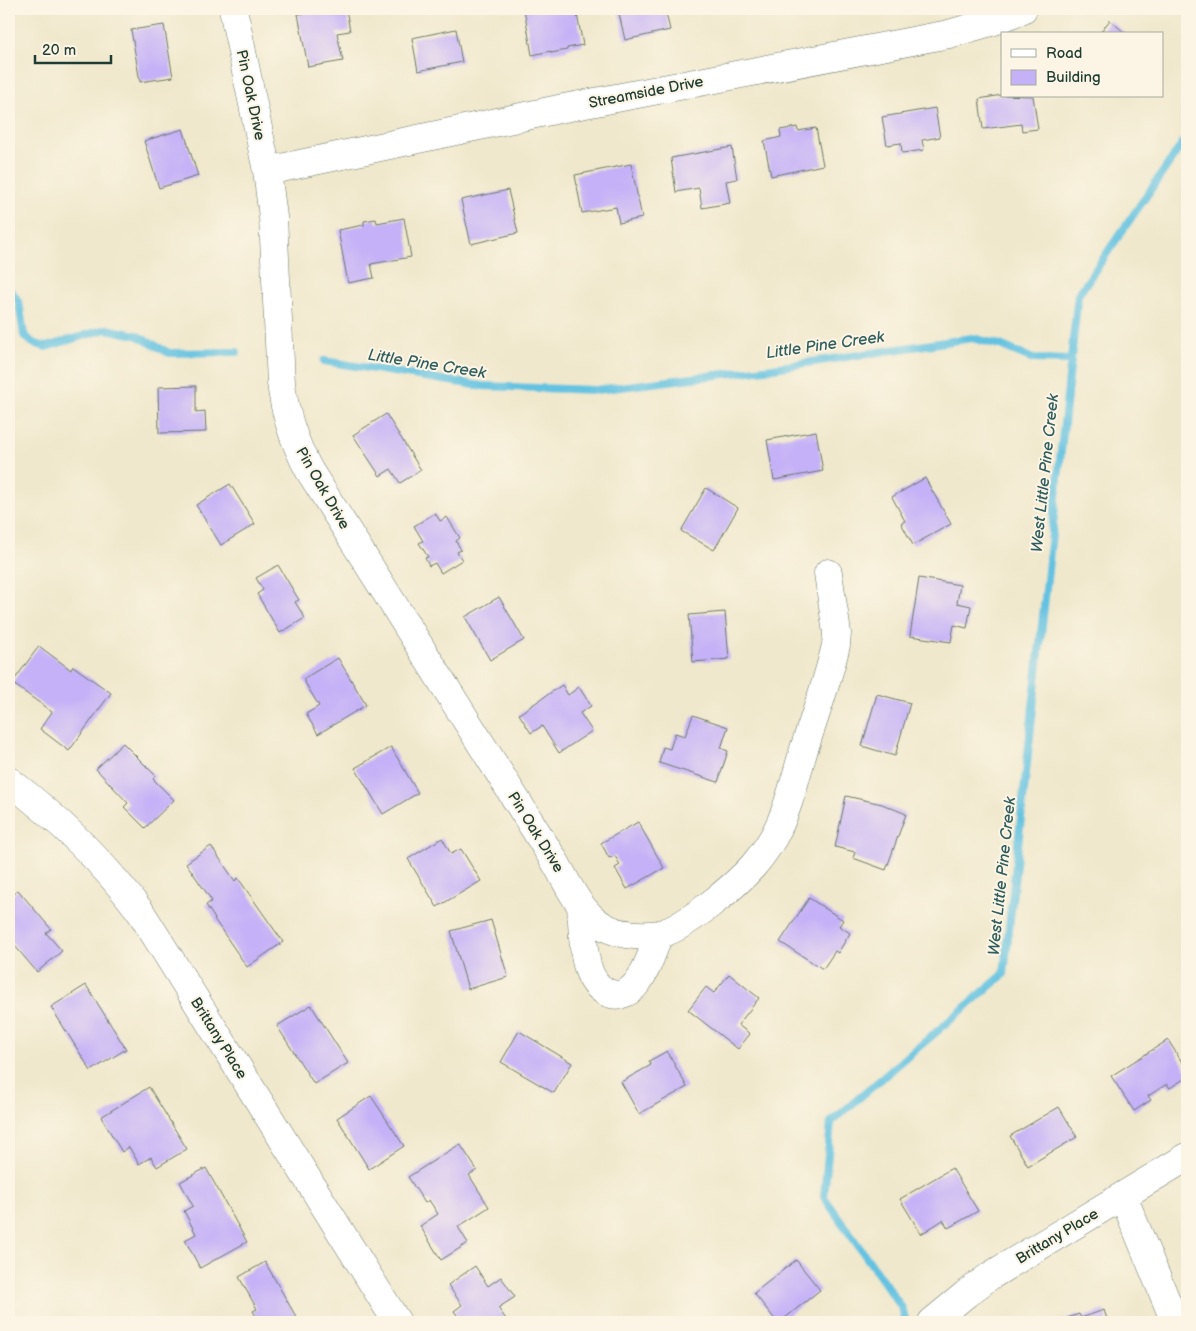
<svg xmlns="http://www.w3.org/2000/svg" width="1196" height="1331" font-family="'Balsamiq Sans',sans-serif">
<rect width="100%" height="100%" fill="#fcf5e5"/>
<filter id="ink" filterUnits="userSpaceOnUse"><feTurbulence type="fractalNoise" baseFrequency=".02" numOctaves="2"/><feDisplacementMap in="SourceGraphic" scale="10" xChannelSelector="R" yChannelSelector="G"/><feConvolveMatrix kernelMatrix="1 2 1 2 8 2 1 2 1" color-interpolation-filters="sRGB"/></filter>
<filter id="wash" filterUnits="userSpaceOnUse"><feTurbulence type="fractalNoise" baseFrequency=".0096" numOctaves="4" result="noise"/><feDisplacementMap in="SourceGraphic" scale="20" xChannelSelector="R" yChannelSelector="G"/><feGaussianBlur stdDeviation="1.12" result="paint"/><feColorMatrix in="noise" values="0 0 0 0 0 0 0 0 0 0 0 0 0 0 0 0 0 1.4 0 .05"/><feComposite in="paint" operator="in"/></filter>
<g filter="url(#wash)">
<rect width="100%" height="100%" fill="#f0e8cc"/>
<g fill="none" stroke-linecap="round" stroke-linejoin="round">
<!-- stream -->
<path stroke="#63c2e1" stroke-width="8" d="M 9,288 L 19,302 L 24,335 L 33,343 L 46,347 L 106,329 L 136,335 L 169,353 L 237,352
M 324,361 L 481,386 L 596,390 L 773,368 L 972,338 L 1000,345 L 1033,359 L 1071,360
M 906,1322 L 902,1308 L 824,1197 L 831,1122 L 1004,974 L 1078,295 L 1187,137"/>
</g>
<g id="blocks">
<!-- building -->
<path fill="#c5b1f7" d="M 328,9 L 346,9 L 350,31 L 337,33 L 343,61 L 308,67 L 298,14 Z
M 524,9 L 576,9 L 583,45 L 567,48 L 567,50 L 551,53 L 551,51 L 532,55 Z
M 618,9 L 665,9 L 670,30 L 625,40 Z
M 1110,20 L 1126,34 L 1099,34 Z
M 164,25 L 173,77 L 140,82 L 131,30 Z
M 456,29 L 462,62 L 418,71 L 412,38 Z
M 1002,95 L 1033,96 L 1038,129 L 1022,131 L 1021,124 L 983,129 L 979,99 Z
M 935,108 L 940,137 L 922,140 L 924,150 L 902,153 L 901,143 L 887,145 L 882,117 Z
M 797,127 L 798,131 L 816,128 L 823,165 L 771,176 L 764,141 L 781,137 L 780,130 Z
M 183,129 L 198,176 L 159,188 L 144,141 Z
M 732,147 L 737,179 L 726,181 L 730,203 L 702,208 L 699,188 L 676,192 L 671,158 Z
M 631,164 L 642,218 L 619,223 L 616,207 L 582,213 L 575,175 Z
M 508,190 L 518,233 L 471,244 L 461,200 Z
M 404,218 L 411,257 L 371,264 L 374,278 L 348,283 L 338,230 L 364,225 L 364,221 L 376,219 L 377,223 Z
M 196,386 L 196,412 L 205,411 L 206,432 L 159,433 L 158,387 Z
M 386,414 L 421,470 L 400,483 L 391,469 L 380,476 L 353,435 Z
M 816,431 L 823,471 L 774,480 L 767,440 Z
M 925,478 L 951,524 L 913,545 L 901,523 L 905,521 L 892,497 Z
M 230,484 L 255,524 L 221,545 L 196,505 Z
M 706,488 L 738,508 L 714,550 L 681,531 Z
M 435,513 L 440,521 L 447,517 L 460,538 L 456,541 L 461,550 L 457,552 L 462,560 L 441,573 L 435,563 L 429,566 L 425,558 L 428,557 L 419,543 L 423,541 L 414,526 Z
M 278,565 L 299,600 L 295,602 L 305,618 L 280,633 L 257,594 L 263,590 L 256,578 Z
M 919,578 L 960,585 L 957,603 L 971,606 L 967,628 L 954,625 L 951,642 L 910,636 Z
M 499,597 L 524,640 L 490,660 L 465,617 Z
M 725,612 L 729,659 L 693,662 L 689,615 Z
M 39,646 L 71,670 L 73,666 L 111,693 L 69,751 L 40,729 L 52,712 L 12,683 Z
M 338,658 L 366,705 L 318,734 L 306,714 L 319,706 L 303,679 Z
M 562,685 L 568,695 L 579,687 L 591,706 L 580,713 L 592,731 L 559,753 L 542,726 L 531,733 L 519,714 Z
M 877,694 L 910,703 L 895,756 L 862,746 Z
M 693,715 L 728,727 L 721,748 L 728,751 L 718,782 L 659,763 L 663,747 L 670,749 L 675,733 L 685,736 Z
M 123,743 L 156,776 L 153,779 L 174,800 L 145,828 L 124,807 L 128,803 L 96,769 Z
M 391,747 L 418,793 L 383,814 L 355,768 Z
M 846,796 L 882,804 L 906,814 L 886,870 L 853,858 L 855,852 L 835,847 Z
M 638,822 L 664,868 L 627,889 L 615,868 L 620,865 L 615,856 L 609,858 L 601,843 Z
M 442,838 L 451,854 L 461,849 L 481,881 L 437,907 L 408,859 Z
M 211,846 L 235,881 L 238,878 L 283,942 L 247,967 L 214,919 L 215,919 L 206,905 L 212,901 L 186,863 Z
M 18,890 L 51,929 L 46,933 L 62,951 L 37,972 L 9,939 L 9,898 Z
M 809,898 L 843,920 L 839,926 L 850,933 L 838,953 L 835,951 L 823,969 L 780,942 Z
M 491,920 L 508,977 L 468,989 L 451,931 Z
M 729,974 L 759,998 L 738,1025 L 750,1034 L 738,1049 L 688,1010 L 706,987 L 714,993 Z
M 86,985 L 126,1049 L 91,1071 L 51,1007 Z
M 311,1005 L 348,1063 L 314,1084 L 277,1026 Z
M 519,1031 L 572,1063 L 554,1093 L 501,1062 Z
M 1168,1040 L 1187,1070 L 1187,1077 L 1170,1088 L 1167,1084 L 1148,1096 L 1151,1100 L 1134,1111 L 1111,1076 Z
M 667,1051 L 687,1087 L 639,1114 L 621,1082 L 651,1065 L 649,1061 Z
M 149,1087 L 187,1149 L 157,1167 L 151,1157 L 139,1164 L 129,1147 L 122,1152 L 101,1117 Z
M 371,1096 L 404,1146 L 369,1169 L 337,1118 Z
M 1059,1107 L 1077,1137 L 1028,1166 L 1010,1136 Z
M 460,1144 L 477,1170 L 469,1175 L 489,1207 L 458,1227 L 468,1243 L 441,1260 L 420,1226 L 438,1214 L 429,1200 L 425,1203 L 408,1177 Z
M 206,1168 L 247,1242 L 200,1268 L 185,1240 L 196,1234 L 184,1211 L 193,1206 L 180,1182 Z
M 952,1168 L 978,1211 L 948,1228 L 943,1220 L 921,1234 L 900,1199 Z
M 796,1260 L 820,1290 L 785,1318 L 788,1322 L 777,1322 L 754,1293 Z
M 265,1262 L 299,1322 L 259,1322 L 253,1311 L 257,1309 L 239,1277 Z
M 475,1266 L 488,1286 L 501,1277 L 515,1297 L 498,1308 L 508,1322 L 462,1322 L 454,1311 L 462,1305 L 448,1285 Z
M 1104,1310 L 1108,1322 L 1056,1322 L 1079,1314 L 1081,1318 Z"/>
</g>
</g>
<g filter="url(#ink)">
<use href="#blocks" fill-opacity="0" stroke="#687969" stroke-width="1"/>
<g fill="none" stroke-linecap="round" stroke-linejoin="round">
<defs>
<path id="minor" d="M 233,9 L 267,171 L 273,217 L 281,383 C 285,415 294,442 309,470 L 554,860 C 568,883 579,912 603,926 C 619,935 641,937 659,934 C 683,930 736,885 753,866 C 760,858 767,848 773,838 C 788,811 795,779 804,749 C 815,715 828,680 836,645 L 837,633 L 828,573
M 267,171 L 559,109 L 949,34 L 994,21 L 1023,9
M 9,781 C 58,818 103,862 140,911 L 397,1322
M 581,907 C 583,926 582,950 588,968 C 591,978 597,987 606,992 C 638,1007 651,955 659,934
M 1123,1196 L 1175,1322
M 932,1322 L 966,1294 L 990,1276 L 1187,1157"/>
</defs>
<!-- minor casing -->
<use href="#minor" stroke="#687969" stroke-width="29"/>
<!-- minor -->
<use href="#minor" stroke="#fff" stroke-width="28"/>
</g>
</g>
<g text-anchor="middle" stroke-width="4" stroke-linejoin="round" paint-order="stroke">
<!-- street labels -->
<g font-size="15" fill="#1f3d34" stroke="#fcf5e5">
<text transform="translate(646 92) rotate(-11)" y="5">Streamside Drive</text>
<text transform="translate(251 95) rotate(78)" y="5">Pin Oak Drive</text>
<text transform="translate(323 488) rotate(60)" y="5">Pin Oak Drive</text>
<text transform="translate(536 832) rotate(58)" y="5">Pin Oak Drive</text>
<text transform="translate(219 1038) rotate(58)" y="5">Brittany Place</text>
<text transform="translate(1057 1236) rotate(-31)" y="5">Brittany Place</text>
</g>
<!-- water labels -->
<g font-size="16" font-style="italic" fill="#305e5f" stroke="#fcf5e5">
<text transform="translate(825 344) rotate(-8)" y="6">Little Pine Creek</text>
<text transform="translate(427 363) rotate(9)" y="6">Little Pine Creek</text>
<text transform="translate(1044 473) rotate(-84)" y="6">West Little Pine Creek</text>
<text transform="translate(1001 876) rotate(-84)" y="6">West Little Pine Creek</text>
</g>
</g>
<!-- margin -->
<rect width="1196" height="1331" fill="none" stroke="#fcf5e5" stroke-width="30"/>
<!-- legend -->
<rect x="1001" y="32" width="162" height="65" fill="#fcf5e5" stroke="#a4ab9e"/>
<rect x="1011" y="49" width="25" height="8" fill="#ffffff" stroke="#a4ab9e"/>
<text x="1046" y="58" font-size="15" fill="#1f3d34">Road</text>
<rect x="1011" y="70" width="25" height="15" fill="#c5b1f7" stroke="#a4ab9e"/>
<text x="1046" y="82" font-size="15" fill="#1f3d34">Building</text>
<!-- scale -->
<path d="M35 55v8h76v-8" fill="none" stroke="#1f3d34" stroke-width="2.5"/>
<text x="42" y="55" font-size="15" fill="#1f3d34" stroke="#fcf5e5" stroke-width="4" paint-order="stroke">20 m</text>
</svg>
